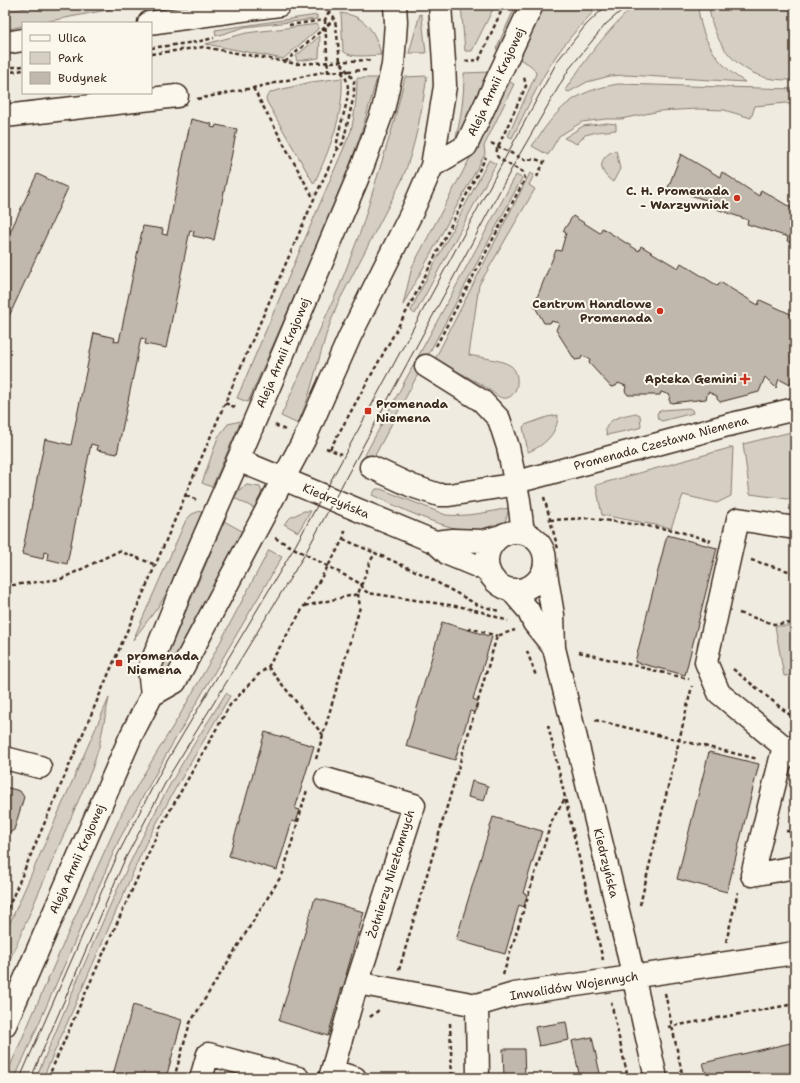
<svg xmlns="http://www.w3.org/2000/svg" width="800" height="1083" font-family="'Shantell Sans',sans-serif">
<rect width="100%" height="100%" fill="#f0ebe0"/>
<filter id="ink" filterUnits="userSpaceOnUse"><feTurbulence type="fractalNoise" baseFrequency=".025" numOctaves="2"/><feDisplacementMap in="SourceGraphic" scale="8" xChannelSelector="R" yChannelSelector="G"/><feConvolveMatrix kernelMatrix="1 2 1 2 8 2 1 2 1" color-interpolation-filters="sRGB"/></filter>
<g filter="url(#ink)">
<!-- green -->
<path fill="#d5cec3" stroke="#887c70" d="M 51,5 L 133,5 L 39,23 L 23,23 L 23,26 L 5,30 L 5,11 Z
M 461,5 L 495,5 L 472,51 L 465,51 Z
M 516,5 L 521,5 L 500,51 L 496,49 Z
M 542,5 L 601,5 C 584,20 569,38 556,56 C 539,81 526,111 512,138 L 508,136 L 536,74 C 534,65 525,62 517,58 Z
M 635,5 L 698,5 C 700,38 717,65 745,82 L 626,75 L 610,76 L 587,82 L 569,92 L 565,90 C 586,59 607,30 635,5 Z
M 709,5 L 795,5 L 795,80 C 783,80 770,80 758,75 C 729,64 711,35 709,5 Z
M 341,13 C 346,14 352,15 356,17 C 371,24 378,40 381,55 C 370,55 351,59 343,51 Z
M 420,14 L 422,15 L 422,18 L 426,53 L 409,53 Z
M 317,15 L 317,19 L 245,27 L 216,36 L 215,30 Z
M 318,24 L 318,29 L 283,59 L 206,44 L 246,33 Z
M 320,36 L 319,58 L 297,61 L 296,59 L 296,56 Z
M 491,72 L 457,146 L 454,144 C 461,121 464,97 464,73 Z
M 427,76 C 422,111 415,147 402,180 L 337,305 L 326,335 L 308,398 L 298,424 L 281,416 L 340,285 L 361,230 L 394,122 L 405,77 Z
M 342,78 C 344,116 329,150 314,184 L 267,102 L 266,98 L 271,92 L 311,82 Z
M 357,78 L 377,78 L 363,127 L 342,188 L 248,402 L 237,398 L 351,131 C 355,113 357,96 357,78 Z
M 507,81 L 514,84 L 484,146 L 485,154 L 403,305 L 412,267 L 477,145 Z
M 618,84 L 795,89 L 795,107 L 786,103 L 755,106 L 751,118 L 724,110 L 698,109 L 660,111 L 621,119 L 606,119 L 582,122 L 559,136 L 548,155 L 532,146 C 558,108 571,92 618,84 Z
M 607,123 L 616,124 L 616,130 L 597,132 L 585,135 L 577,144 L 564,138 L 583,126 Z
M 616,150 L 620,169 L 613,182 C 598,172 597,157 616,150 Z
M 489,160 L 496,164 L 415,314 L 411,311 L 419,293 Z
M 530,173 L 534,175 L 529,185 L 535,189 L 479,285 L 469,355 C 481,358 501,359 511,366 C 522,374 518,401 502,398 C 498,397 491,391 487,388 C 470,378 453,369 435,359 Z
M 516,175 L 522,178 L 373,459 L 365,455 Z
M 689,408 L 692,410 L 693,413 L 662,421 L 658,419 L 657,414 L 658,412 L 663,410 Z
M 636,413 L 640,415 L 641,426 L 639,428 L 607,435 C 600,419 626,415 636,413 Z
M 558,415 C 558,433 544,446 528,452 L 523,427 L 525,425 L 547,417 Z
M 241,421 L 212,487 L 202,483 L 218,437 L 228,424 Z
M 795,431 L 795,500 L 750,494 L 743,444 Z
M 733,447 L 731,496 L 717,503 L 683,495 L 671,528 L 602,515 L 596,485 Z
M 247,485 L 260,487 C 264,494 258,501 254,508 L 234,498 L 240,489 Z
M 376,489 L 381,489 L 446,515 C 467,517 488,512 509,508 C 507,515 506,523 500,527 C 469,544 401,508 372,495 Z
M 203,510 L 171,586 L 158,607 L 133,640 L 186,520 L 192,514 Z
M 304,511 L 311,511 L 298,532 L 284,524 L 291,517 Z
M 224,521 L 242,531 L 166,678 L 159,675 Z
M 269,550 L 282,557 L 166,755 L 119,840 L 15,1078 L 5,1078 L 82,901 L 122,813 L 142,777 L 181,713 L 207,667 Z
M 775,626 L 795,626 L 795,675 L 784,676 Z
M 226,693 L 230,696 L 174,791 L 145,845 L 43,1078 L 36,1078 C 75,987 112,893 159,805 C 179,766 203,730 226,693 Z
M 109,698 L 99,747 L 92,769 L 5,971 L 5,934 Z"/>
<!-- building -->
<path fill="#c0b8ad" stroke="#3b2a1e" d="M 191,119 L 212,124 L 211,127 L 215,128 L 216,125 L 237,129 L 214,240 L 193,236 L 194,231 L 190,230 L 166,348 L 145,344 L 146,339 L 141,338 L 117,454 L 97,450 L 98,446 L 91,444 L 67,564 L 47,559 L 48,553 L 44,552 L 43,559 L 22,554 L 45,439 L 71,445 L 94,333 L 115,338 L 114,341 L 119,342 L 143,226 L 163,229 L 162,234 L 167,235 Z
M 681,154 L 720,177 L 722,172 L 759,196 L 761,190 L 795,210 L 795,244 L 787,241 L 788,237 L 747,224 L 748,220 L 708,206 L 709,201 L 668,188 Z
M 37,174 L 68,188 L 5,325 L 5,243 Z
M 573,216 L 600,233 L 602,228 L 639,251 L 641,246 L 678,268 L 681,263 L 718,286 L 720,282 L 758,305 L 760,300 L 795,316 L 795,374 L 790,385 L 779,379 L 776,388 L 765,377 L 759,392 L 720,402 L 717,399 L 717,396 L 708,392 L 706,399 L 671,403 L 669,400 L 670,395 L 661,392 L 660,395 L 628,395 L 625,391 L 626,386 L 618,383 L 616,386 L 611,387 L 589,363 L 590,359 L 582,356 L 581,359 L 575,360 L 556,330 L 559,323 L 551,321 L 550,323 L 544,323 L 534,305 L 556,250 L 561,251 L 566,233 L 563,231 Z
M 667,535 L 717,548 L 685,675 L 635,662 Z
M 442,622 L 492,637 L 473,699 L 478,701 L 475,713 L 470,711 L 455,760 L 406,746 Z
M 265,732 L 314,746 L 295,809 L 300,810 L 296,822 L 292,821 L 277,870 L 229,856 Z
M 709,752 L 759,764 L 727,892 L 677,879 Z
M 472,781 L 488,786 L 484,801 L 468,797 Z
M 5,787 L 20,791 L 24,797 L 14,830 L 8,834 L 5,846 Z
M 493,817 L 542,831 L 523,893 L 527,895 L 524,907 L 519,905 L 505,954 L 456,940 Z
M 315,898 L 364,912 L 346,975 L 351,976 L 347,988 L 342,987 L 328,1036 L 279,1021 Z
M 133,1005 L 182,1020 L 166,1078 L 112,1078 Z
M 566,1022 L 569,1040 L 539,1046 L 535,1027 Z
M 592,1037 L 601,1078 L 580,1078 L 572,1041 Z
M 795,1042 L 795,1073 L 775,1078 L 705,1078 L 707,1077 L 703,1063 Z
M 503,1049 L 524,1049 L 525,1078 L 504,1078 Z"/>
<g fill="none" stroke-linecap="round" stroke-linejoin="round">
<defs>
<path id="minor" d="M 5,116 L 177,96
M 426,366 L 482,401 L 499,419 L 508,447 L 519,500 L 523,533
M 238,460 L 435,542 L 448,554 L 489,571
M 371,467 L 412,486 L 439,495 L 449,495 L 505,486
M 528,479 L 728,425 L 795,409
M 795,528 L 738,519 L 706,662 L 719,693 L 795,756
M487 561a29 29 0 1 1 58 0a29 29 0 1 1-58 0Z
M 435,542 L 453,540 L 483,541 L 501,536
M 545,567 L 553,615 L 554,648 L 627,948 L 656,1078
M 511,590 L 528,610 L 534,623 L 554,648
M 784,746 L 752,875 L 795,867
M 5,758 L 40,767
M 326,779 L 414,805 L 357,983
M 477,1005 L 478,1078
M 332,1071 L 355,1078
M 202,1075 L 208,1054 L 298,1078
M 330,1078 L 357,983 L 477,1005 L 514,994 L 795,953"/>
<path id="major" d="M 149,23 L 279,5
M 5,43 L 23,40
M 432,166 L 466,146 L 532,5
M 152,695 L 175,682 L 305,438 L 350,336 L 412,212 L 432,166 L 445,86 L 444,62 L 440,5
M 5,1025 L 131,736 L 152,695 L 149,669 L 186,578 L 238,460 L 363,165 L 383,110 L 393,65 L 396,22 L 395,5"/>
</defs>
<!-- minor casing -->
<use href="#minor" stroke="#3b2a1e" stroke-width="25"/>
<!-- major casing -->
<use href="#major" stroke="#3b2a1e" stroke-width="25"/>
<!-- path -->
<path stroke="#3b2a1e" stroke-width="2.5" stroke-dasharray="4 3" stroke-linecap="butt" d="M 325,20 L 328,72
M 289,25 L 325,20 L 329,11 L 328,5
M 151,48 L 196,42 L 214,38
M 151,54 L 203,47 L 297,64 L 367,60 L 372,62
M 465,61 L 479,60 L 504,5
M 285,62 L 330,23 L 334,18
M 5,68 L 23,66
M 5,73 L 23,70
M 253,88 L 314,199
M 197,99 L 253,88 L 322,72 L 369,70
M 491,143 L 525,160 L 535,159 L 544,162 L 536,179
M 337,150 C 335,131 354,96 346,79 C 345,76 342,73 341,71
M 436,346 L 525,179 L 523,172 C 518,169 499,160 497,156 C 496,154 497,151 497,149 L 526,86 L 524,77
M 225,403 L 237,408
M 275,425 L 285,430
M 326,448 L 341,454
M 330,449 L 408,309 L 486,157
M 186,495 L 197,500
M 544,497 L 558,549
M 550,520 L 589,518 L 674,530 L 711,541
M 275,538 L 361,584 L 364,590 L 368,593 L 462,607 L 482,612 L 508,621
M 343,539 L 375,553
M 751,560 L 795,573
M 5,586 L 61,579 L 119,551 L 156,565
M 305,606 L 358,594 L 370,562 L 375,553 L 420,573 L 478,605 L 499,611
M 739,613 L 774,624 L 795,623
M 469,630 L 470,628 L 497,636
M 527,651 L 536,676
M 579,652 L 689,679
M 268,667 L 323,735
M 733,669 L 795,719
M 595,720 L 758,759
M 548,725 L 603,960
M 316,759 L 360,607 L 358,594
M 786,831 L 795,832
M 640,905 L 692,686
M 5,915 L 225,403 L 314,199 L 337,150 L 343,143 L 354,95 L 354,81 L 340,61 L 336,26 L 334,17 L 329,11
M 726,942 L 738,892
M 399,970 L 497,636 L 515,630
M 503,975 L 552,820 L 566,797
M 665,993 L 683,1078
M 611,1002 L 628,1078
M 370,1017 L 379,1010
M 450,1023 L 452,1078
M 668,1027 L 795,1004
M 48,1078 L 80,1005 L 160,828 L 230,705 L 258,675 L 268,667 L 334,556 L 343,539 L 346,527
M 174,1078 L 190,1023 L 283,873 L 307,790"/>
<!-- minor -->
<use href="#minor" stroke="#fbf7ec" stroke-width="22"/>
<!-- major -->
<use href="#major" stroke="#fbf7ec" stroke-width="22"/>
<!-- tram -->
<path stroke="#3b2a1e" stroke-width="1" d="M 20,1078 L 118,854 L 161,771 L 294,548 L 323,495 L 558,60 L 586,25 L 607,5
M 31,1078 L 125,859 L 169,776 L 305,554 L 518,157 L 569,69 L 606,24 L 628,5"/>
</g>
</g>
<!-- markers -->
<g fill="#c8321e" stroke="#fbf7ec" stroke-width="1.5">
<circle cx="737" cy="198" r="4"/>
<circle cx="660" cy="311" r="4"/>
<path d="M743 373h4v4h4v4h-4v4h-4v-4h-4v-4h4z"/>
<rect x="364" y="407" width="8" height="8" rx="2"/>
<rect x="115" y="659" width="8" height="8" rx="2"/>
</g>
<g text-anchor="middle" stroke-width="4" stroke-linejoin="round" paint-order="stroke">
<!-- street labels -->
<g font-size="12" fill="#3b2a1e" stroke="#fbf7ec">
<text transform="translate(496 82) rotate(-65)" y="4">Aleja Armii Krajowej</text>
<text transform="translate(283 353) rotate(-67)" y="4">Aleja Armii Krajowej</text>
<text transform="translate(661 443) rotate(-15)" y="4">Promenada Czesława Niemena</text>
<text transform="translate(336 501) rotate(23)" y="4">Kiedrzyńska</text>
<text transform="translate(77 859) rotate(-66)" y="4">Aleja Armii Krajowej</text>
<text transform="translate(606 863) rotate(76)" y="4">Kiedrzyńska</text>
<text transform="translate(391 874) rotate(-73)" y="4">Żołnierzy Niezłomnych</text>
<text transform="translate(574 986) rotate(-9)" y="4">Inwalidów Wojennych</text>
</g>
<!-- poi labels -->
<g font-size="12" font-weight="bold" fill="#3b2a1e" stroke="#fbf7ec" text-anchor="end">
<text x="729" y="195">C. H. Promenada<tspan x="729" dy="14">- Warzywniak</tspan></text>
<text x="652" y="308">Centrum Handlowe<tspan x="652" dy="14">Promenada</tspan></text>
<text x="737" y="383">Apteka Gemini</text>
<text x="376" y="408" text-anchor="start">Promenada<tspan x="376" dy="14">Niemena</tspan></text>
<text x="127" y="660" text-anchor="start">promenada<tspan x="127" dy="14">Niemena</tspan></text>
</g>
</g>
<!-- margin -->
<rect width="800" height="1083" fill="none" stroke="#fbf7ec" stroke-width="20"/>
<rect x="10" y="10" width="780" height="1063" fill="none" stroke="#3b2a1e" stroke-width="1.5" filter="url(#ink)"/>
<!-- legend -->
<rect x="22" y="22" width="130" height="72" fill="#fbf7ec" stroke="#aea59a"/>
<rect x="30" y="35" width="20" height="6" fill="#fbf7ec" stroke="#aea59a"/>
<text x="58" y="42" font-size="12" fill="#3b2a1e">Ulica</text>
<rect x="30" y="52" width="20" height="12" fill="#d5cec3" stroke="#aea59a"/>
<text x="58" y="62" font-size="12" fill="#3b2a1e">Park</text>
<rect x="30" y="72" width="20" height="12" fill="#c0b8ad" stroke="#aea59a"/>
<text x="58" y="82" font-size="12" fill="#3b2a1e">Budynek</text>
</svg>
